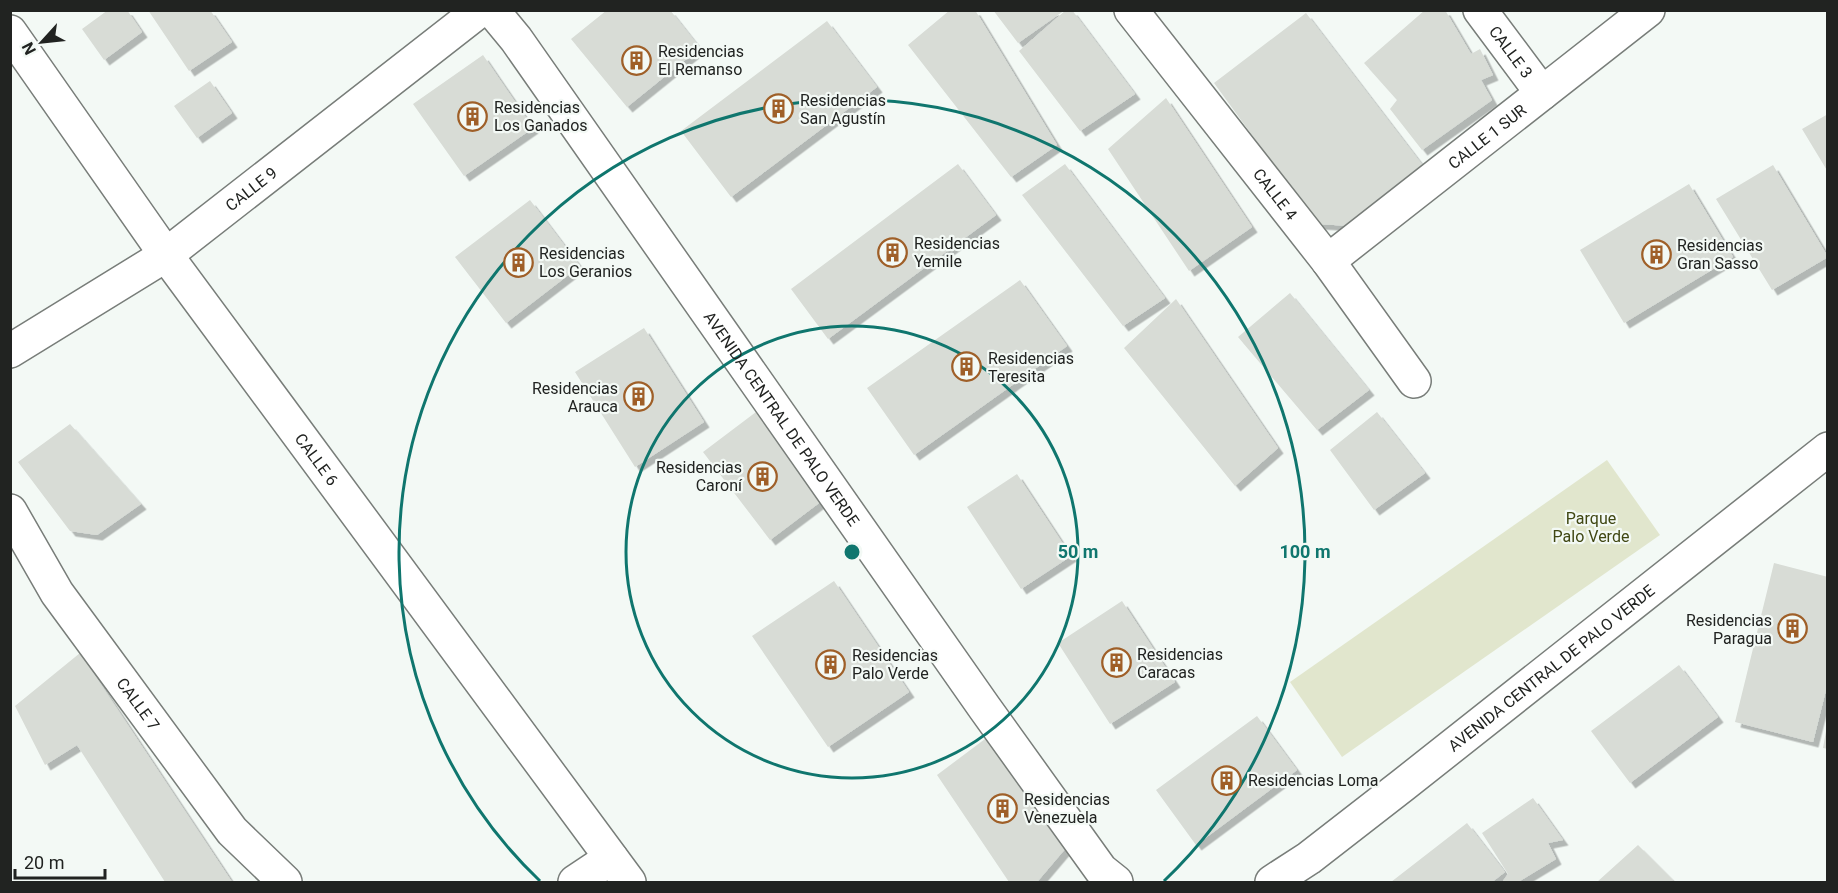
<svg xmlns="http://www.w3.org/2000/svg" width="1838" height="893" font-family="Roboto,sans-serif">
<defs>
<filter id="shadow"><feDropShadow dx="5.5" dy="5.5" stdDeviation="0" flood-color="#0004"/></filter>
</defs>
<rect width="100%" height="100%" fill="#f3f9f5"/>
<!-- green -->
<path fill="#e1e6cd" d="M 1607,460 L 1660,535 L 1342,757 L 1290,682 Z"/>
<!-- building -->
<path fill="#d8dcd6" filter="url(#shadow)" d="M 108,10 L 127,10 L 142,32 L 104,60 L 82,29 Z
M 148,10 L 210,10 L 232,42 L 189,71 Z
M 607,10 L 670,10 L 700,48 L 627,107 L 571,39 Z
M 950,10 L 975,10 L 1057,145 L 1011,177 L 908,45 Z
M 993,10 L 1065,10 L 1018,43 Z
M 1066,10 L 1072,10 L 1135,94 L 1080,131 L 1019,51 Z
M 1425,10 L 1445,10 L 1471,54 L 1480,49 L 1493,75 L 1481,80 L 1492,100 L 1422,150 L 1390,109 L 1397,100 L 1364,63 Z
M 1306,13 L 1427,171 L 1351,226 L 1317,224 L 1214,83 Z
M 827,21 L 877,87 L 731,197 L 681,131 Z
M 483,55 L 533,128 L 464,176 L 413,104 Z
M 210,81 L 232,113 L 197,138 L 174,106 Z
M 1166,98 L 1252,227 L 1189,271 L 1108,149 Z
M 1828,114 L 1828,172 L 1802,129 Z
M 958,164 L 996,215 L 828,339 L 791,289 Z
M 1065,164 L 1165,298 L 1123,326 L 1022,195 Z
M 1773,165 L 1828,257 L 1772,290 L 1716,199 Z
M 1689,184 L 1733,257 L 1624,323 L 1580,250 Z
M 530,200 L 580,266 L 506,323 L 455,257 Z
M 1020,280 L 1067,346 L 914,455 L 867,388 Z
M 1290,293 L 1369,390 L 1317,430 L 1238,337 Z
M 1176,299 L 1278,448 L 1235,486 L 1124,348 Z
M 644,328 L 704,422 L 635,467 L 575,372 Z
M 756,412 L 823,500 L 770,540 L 703,452 Z
M 1377,412 L 1425,473 L 1374,510 L 1330,450 Z
M 70,424 L 141,504 L 97,535 L 70,531 L 18,462 Z
M 1017,474 L 1071,556 L 1021,589 L 967,507 Z
M 1774,563 L 1828,577 L 1828,682 L 1813,742 L 1735,722 Z
M 834,581 L 909,692 L 828,747 L 752,636 Z
M 1122,601 L 1175,682 L 1110,724 L 1058,643 Z
M 80,653 L 232,882 L 165,882 L 77,745 L 45,765 L 15,706 Z
M 1679,665 L 1718,717 L 1630,783 L 1591,731 Z
M 1257,716 L 1297,770 L 1196,845 L 1156,790 Z
M 1826,731 L 1828,731 L 1828,749 L 1823,748 Z
M 993,733 L 1071,842 L 1037,882 L 1009,882 L 937,775 Z
M 1533,798 L 1563,840 L 1548,843 L 1556,859 L 1518,882 L 1506,882 L 1503,881 L 1508,874 L 1482,833 Z
M 1467,823 L 1505,872 L 1492,882 L 1391,882 Z
M 1638,845 L 1673,880 L 1671,882 L 1597,882 Z"/>
<g fill="none" stroke-linecap="round" stroke-linejoin="round">
<defs>
<g id="minor">
<path id="s1" d="M 1131,10 L 1328,261 L 1414,381"/>
<path id="s2" d="M 1480,10 L 1542,93"/>
<path id="s3" d="M 10,32 L 166,255 L 629,882"/>
<path id="s4" d="M 1328,261 L 1648,10"/>
<path id="s5" d="M 10,351 L 166,255 L 480,10"/>
<path id="s6" d="M 10,511 L 57,593 L 232,831 L 285,882"/>
<path d="M 575,882 L 611,858"/>
</g>
<g id="tertiary">
<path id="s7" d="M 492,10 L 516,39 L 984,707 L 1101,870 L 1116,882"/>
<path id="s8" d="M 1272,882 L 1309,858 L 1403,785 L 1828,449"/>
</g>
</defs>
<!-- minor casing -->
<use href="#minor" stroke="#787d79" stroke-width="36"/>
<!-- tertiary casing -->
<use href="#tertiary" stroke="#787d79" stroke-width="36"/>
<!-- minor -->
<use href="#minor" stroke="#fff" stroke-width="33"/>
<!-- tertiary -->
<use href="#tertiary" stroke="#fff" stroke-width="33"/>
</g>
<!-- distance rings -->
<g fill="none" stroke="#0f766e" stroke-width="3">
<circle cx="852" cy="552" r="226"/>
<path d="M540 881A453 453 0 1 1 1164 881"/>
</g>
<!-- icons -->
<defs>
<symbol id="building-ring" viewBox="-11 -11 22 22"><circle r="9.5" fill="#f3f9f5" stroke="#9f5f28" stroke-width="1.5"/><path d="M-4-6H4V6H1V3H-1V6H-4ZM-2.5-4.3h1.7v1.8h-1.7ZM.8-4.3h1.7v1.8H.8ZM-2.5-1h1.7V.8h-1.7ZM.8-1h1.7V.8H.8Z" fill="#9f5f28"/></symbol>
</defs>
<g fill-rule="evenodd">
<use href="#building-ring" x="620" y="44" width="33" height="33"/>
<use href="#building-ring" x="762" y="92" width="33" height="33"/>
<use href="#building-ring" x="456" y="100" width="33" height="33"/>
<use href="#building-ring" x="876" y="236" width="33" height="33"/>
<use href="#building-ring" x="1640" y="238" width="33" height="33"/>
<use href="#building-ring" x="502" y="246" width="33" height="33"/>
<use href="#building-ring" x="950" y="350" width="33" height="33"/>
<use href="#building-ring" x="622" y="380" width="33" height="33"/>
<use href="#building-ring" x="746" y="460" width="33" height="33"/>
<use href="#building-ring" x="1776" y="612" width="33" height="33"/>
<use href="#building-ring" x="1100" y="646" width="33" height="33"/>
<use href="#building-ring" x="814" y="648" width="33" height="33"/>
<use href="#building-ring" x="1210" y="764" width="33" height="33"/>
<use href="#building-ring" x="986" y="792" width="33" height="33"/>
</g>
<g text-anchor="middle" stroke-width="4.5" stroke-linejoin="round" paint-order="stroke">
<!-- poi labels -->
<g font-size="16" fill="#212321" stroke="#f3f9f5" text-anchor="start">
<text x="658" y="57">Residencias<tspan x="658" dy="18">El Remanso</tspan></text>
<text x="800" y="106">Residencias<tspan x="800" dy="18">San Agustín</tspan></text>
<text x="494" y="113">Residencias<tspan x="494" dy="18">Los Ganados</tspan></text>
<text x="914" y="249">Residencias<tspan x="914" dy="18">Yemile</tspan></text>
<text x="1677" y="251">Residencias<tspan x="1677" dy="18">Gran Sasso</tspan></text>
<text x="539" y="259">Residencias<tspan x="539" dy="18">Los Geranios</tspan></text>
<text x="988" y="364">Residencias<tspan x="988" dy="18">Teresita</tspan></text>
<text x="618" y="394" text-anchor="end">Residencias<tspan x="618" dy="18">Arauca</tspan></text>
<text x="742" y="473" text-anchor="end">Residencias<tspan x="742" dy="18">Caroní</tspan></text>
<text x="1772" y="626" text-anchor="end">Residencias<tspan x="1772" dy="18">Paragua</tspan></text>
<text x="1137" y="660">Residencias<tspan x="1137" dy="18">Caracas</tspan></text>
<text x="852" y="661">Residencias<tspan x="852" dy="18">Palo Verde</tspan></text>
<text x="1248" y="786">Residencias Loma</text>
<text x="1024" y="805">Residencias<tspan x="1024" dy="18">Venezuela</tspan></text>
</g>
<!-- street labels -->
<g font-size="16" fill="#212321" stroke="#f3f9f5">
<text dy="6" stroke="none"><textPath href="#s2" startOffset="52">CALLE 3</textPath></text>
<text dy="6" stroke="none"><textPath href="#s4" startOffset="202">CALLE 1 SUR</textPath></text>
<text dy="6" stroke="none"><textPath href="#s5" startOffset="291">CALLE 9</textPath></text>
<text dy="6" stroke="none"><textPath href="#s1" startOffset="234">CALLE 4</textPath></text>
<text dy="6" stroke="none"><textPath href="#s7" startOffset="501">AVENIDA CENTRAL DE PALO VERDE</textPath></text>
<text dy="6" stroke="none"><textPath href="#s3" startOffset="526">CALLE 6</textPath></text>
<text dy="6" stroke="none"><textPath href="#s8" startOffset="352">AVENIDA CENTRAL DE PALO VERDE</textPath></text>
<text dy="6" stroke="none"><textPath href="#s6" startOffset="232">CALLE 7</textPath></text>
</g>
<!-- park labels -->
<g font-size="16" fill="#404713" stroke="#f3f9f5">
<text x="1591" y="524">Parque<tspan x="1591" dy="18">Palo Verde</tspan></text>
</g>
</g>
<circle cx="852" cy="552" r="9" fill="#0f766e" stroke="#f3f9f5" stroke-width="3"/>
<g font-size="18" text-anchor="middle" font-weight="bold" fill="#0f766e" stroke="#f3f9f5" stroke-width="4.5" stroke-linejoin="round" paint-order="stroke">
<text x="1078" y="558">50 m</text>
<text x="1305" y="558">100 m</text>
</g>
<!-- border -->
<rect width="1838" height="893" fill="none" stroke="#212321" stroke-width="24"/>
<!-- north arrow -->
<g transform="translate(42 42) rotate(243)" stroke="#f3f9f5" stroke-width="4.5" paint-order="stroke">
<path d="M0-4.5L10 22L0 15L-10 22Z" fill="#212321"/>
<text y="-9" font-size="16" font-weight="bold" text-anchor="middle" fill="#212321">N</text>
</g>
<!-- scale -->
<path d="M15 869v9h90v-9" fill="none" stroke="#212321" stroke-width="3"/>
<text x="24" y="869" font-size="18" fill="#212321" stroke="#f3f9f5" stroke-width="4.5" paint-order="stroke">20 m</text>
</svg>
